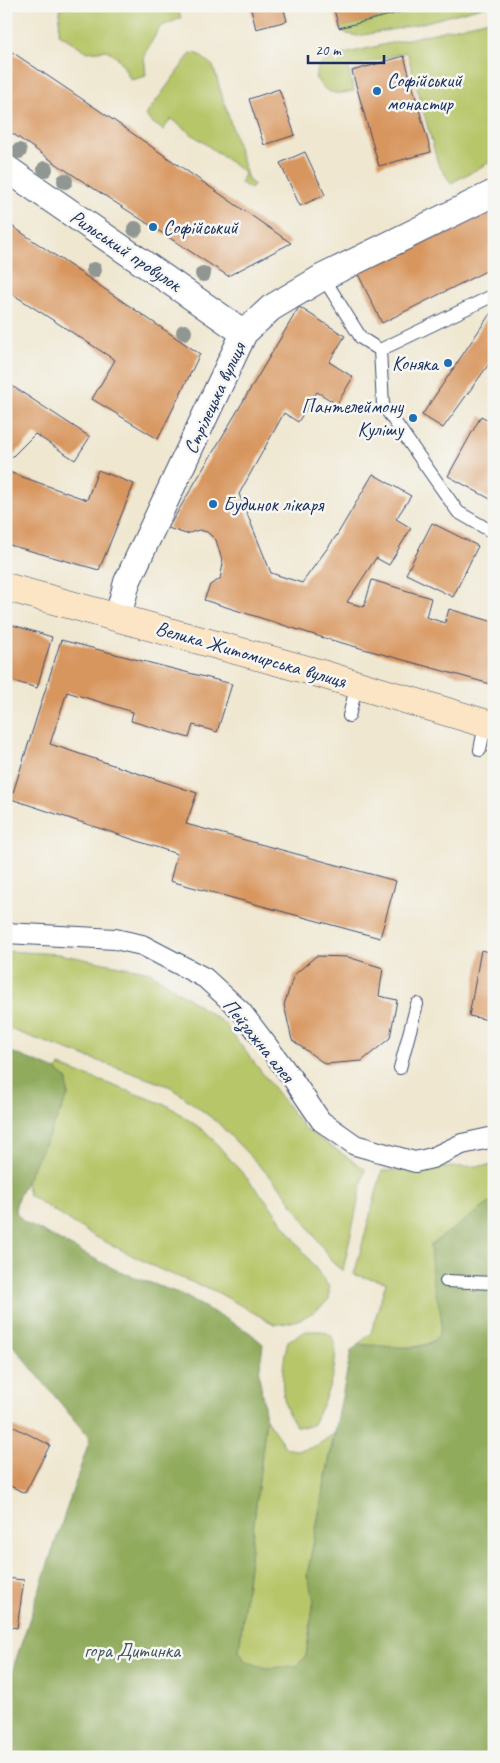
<svg xmlns="http://www.w3.org/2000/svg" width="500" height="1763" font-family="Caveat,sans-serif">
<rect width="100%" height="100%" fill="#f6f6f2"/>
<filter id="ink" filterUnits="userSpaceOnUse"><feTurbulence type="fractalNoise" baseFrequency=".02" numOctaves="2"/><feDisplacementMap in="SourceGraphic" scale="10" xChannelSelector="R" yChannelSelector="G"/><feConvolveMatrix kernelMatrix="1 2 1 2 8 2 1 2 1" color-interpolation-filters="sRGB"/></filter>
<filter id="wash" filterUnits="userSpaceOnUse"><feTurbulence type="fractalNoise" baseFrequency=".0096" numOctaves="4" result="noise"/><feDisplacementMap in="SourceGraphic" scale="20" xChannelSelector="R" yChannelSelector="G"/><feGaussianBlur stdDeviation="1.12" result="paint"/><feColorMatrix in="noise" values="0 0 0 0 0 0 0 0 0 0 0 0 0 0 0 0 0 1.4 0 .05"/><feComposite in="paint" operator="in"/></filter>
<g filter="url(#wash)">
<rect width="100%" height="100%" fill="#efe7d0"/>
<!-- green -->
<path fill="#b7c669" stroke="#697a64" d="M 60,6 L 177,6 L 181,18 L 160,27 L 144,55 L 146,76 L 131,80 L 120,60 L 107,50 L 88,52 L 59,34 Z
M 424,6 L 486,6 L 411,26 L 358,36 L 347,34 L 339,28 Z
M 494,19 L 494,160 L 451,183 L 438,164 L 407,52 L 348,68 L 354,91 C 334,95 327,95 315,77 L 319,66 L 331,57 Z
M 191,53 L 198,54 L 213,66 L 248,179 L 254,185 L 251,189 L 241,183 L 244,172 L 171,119 L 163,130 L 149,120 L 146,115 Z
M 6,951 L 59,954 L 150,972 L 224,1023 L 305,1129 L 365,1169 L 343,1271 L 334,1264 L 282,1189 L 217,1122 L 171,1087 L 6,1028 Z
M 60,1066 L 169,1106 L 207,1133 L 266,1200 L 329,1287 L 329,1299 C 317,1313 293,1325 274,1324 L 215,1291 L 163,1271 L 94,1236 L 29,1195 L 26,1181 L 68,1096 L 67,1079 L 56,1070 Z
M 494,1165 L 494,1200 L 433,1281 C 437,1292 443,1307 443,1319 C 442,1361 384,1343 358,1345 L 371,1333 L 386,1282 L 354,1275 L 382,1171 Z
M 306,1331 L 322,1331 L 331,1335 C 344,1360 325,1400 313,1424 L 307,1427 L 296,1426 C 278,1405 281,1366 288,1341 Z
M 266,1419 L 286,1448 C 306,1454 319,1445 334,1433 L 307,1576 L 314,1599 L 306,1657 L 297,1666 L 266,1669 L 245,1661 L 239,1651 Z"/>
<!-- forest -->
<path fill="#91ab5d" stroke="#566d5e" d="M 6,1050 L 56,1070 L 67,1079 L 68,1096 L 17,1200 L 15,1211 L 24,1222 L 120,1272 L 181,1294 L 249,1332 L 263,1344 L 259,1375 L 266,1419 L 239,1651 L 245,1661 L 266,1668 L 297,1666 L 306,1656 L 314,1599 L 307,1576 L 351,1351 L 358,1345 C 377,1344 397,1349 415,1347 C 457,1343 437,1305 433,1280 C 431,1268 431,1257 430,1245 L 494,1200 L 494,1757 L 6,1757 L 6,1704 L 9,1680 L 90,1439 L 6,1337 Z"/>
<g id="blocks">
<!-- building -->
<path fill="#d8965f" d="M 250,6 L 283,6 L 287,21 L 256,29 Z
M 333,6 L 421,6 L 421,7 L 339,28 Z
M 6,48 L 103,113 L 291,243 L 228,276 L 64,169 L 6,129 Z
M 404,56 L 431,152 L 379,166 L 352,71 Z
M 279,89 L 295,135 L 264,145 L 249,99 Z
M 305,152 L 325,195 L 300,206 L 280,163 Z
M 494,201 L 494,267 L 382,323 L 356,270 Z
M 6,222 L 200,354 L 158,439 L 92,399 L 115,360 L 6,290 Z
M 299,307 L 345,336 L 329,362 L 353,377 L 337,404 L 317,392 L 298,422 L 284,413 L 239,494 L 271,573 L 302,583 L 337,535 L 373,474 L 411,496 L 396,519 L 411,528 L 389,565 L 376,558 L 347,602 L 364,607 L 372,580 L 431,598 L 426,617 L 445,623 L 449,609 L 494,622 L 494,685 L 324,638 L 204,600 L 210,585 L 220,579 L 223,564 L 216,540 L 207,532 L 199,530 L 186,534 L 168,528 Z
M 494,308 L 494,357 L 443,428 L 422,415 Z
M 6,382 L 90,437 L 75,460 L 35,434 L 6,463 Z
M 481,416 L 494,423 L 494,501 L 448,476 Z
M 98,470 L 134,484 L 99,570 L 6,544 L 6,471 L 87,500 Z
M 432,523 L 478,546 L 453,597 L 406,574 Z
M 6,623 L 52,637 L 37,688 L 6,679 Z
M 61,640 L 232,684 L 217,732 L 193,725 L 189,738 L 131,721 L 133,712 L 67,692 L 50,744 L 197,793 L 186,824 L 396,881 L 380,938 L 170,881 L 177,854 L 11,799 Z
M 481,950 L 494,953 L 494,1021 L 469,1016 Z
M 316,956 L 348,957 L 383,968 L 379,996 L 397,1000 L 390,1038 L 362,1061 L 325,1064 L 292,1040 L 284,1005 L 294,975 Z
M 6,1423 L 50,1445 L 25,1493 L 6,1484 Z
M 6,1578 L 24,1580 L 17,1628 L 6,1626 Z"/>
</g>
</g>
<g filter="url(#ink)">
<use href="#blocks" fill-opacity="0" stroke="#3b4b6f" stroke-width="1"/>
<g fill="none" stroke-linecap="round" stroke-linejoin="round">
<defs>
<path id="service" d="M 323,277 L 361,338 L 380,350 L 494,295
M 380,350 L 383,405 L 458,512 L 494,533
M 349,716 L 357,684
M 480,750 L 485,724
M 400,1068 L 417,1004
M 446,1281 L 494,1283"/>
<path id="pedestrian" d="M 6,933 L 115,939 L 142,945 L 205,978 L 241,1011 L 292,1078 L 321,1121 L 355,1145 L 415,1162 L 432,1158 L 462,1144 L 494,1137"/>
<path id="minor" d="M 6,168 L 244,333
M 118,617 L 127,582 L 244,333 L 271,308 L 323,277 L 494,193"/>
<path id="secondary" d="M 6,587 L 315,672 L 494,726"/>
</defs>
<!-- service casing -->
<use href="#service" stroke="#3b4b6f" stroke-width="14"/>
<!-- pedestrian casing -->
<use href="#pedestrian" stroke="#3b4b6f" stroke-width="22"/>
<!-- minor casing -->
<use href="#minor" stroke="#3b4b6f" stroke-width="28"/>
<!-- secondary casing -->
<use href="#secondary" stroke="#3b4b6f" stroke-width="29"/>
<!-- service -->
<use href="#service" stroke="#fff" stroke-width="12"/>
<!-- pedestrian -->
<use href="#pedestrian" stroke="#fff" stroke-width="20"/>
<!-- minor -->
<use href="#minor" stroke="#fff" stroke-width="26"/>
<!-- secondary -->
<use href="#secondary" stroke="#fce5c4" stroke-width="28"/>
</g>
<!-- trees -->
<g fill="#909793">
<circle cx="19" cy="151" r="8"/>
<circle cx="45" cy="169" r="8"/>
<circle cx="65" cy="181" r="8"/>
<circle cx="135" cy="229" r="8"/>
<circle cx="94" cy="270" r="8"/>
<circle cx="203" cy="274" r="8"/>
<circle cx="184" cy="332" r="8"/>
</g>
</g>
<!-- markers -->
<g fill="#1f6fb2" stroke="#f6f6f2" stroke-width="2">
<circle cx="377" cy="91" r="5"/>
<circle cx="153" cy="227" r="5"/>
<circle cx="448" cy="363" r="5"/>
<circle cx="413" cy="418" r="5"/>
<circle cx="213" cy="504" r="5"/>
</g>
<g text-anchor="middle" stroke-width="5" stroke-linejoin="round" paint-order="stroke">
<!-- poi labels -->
<g font-size="20" fill="#1b2f5e" stroke="#f6f6f2" text-anchor="start">
<text x="387" y="87">Софійський<tspan x="387" dy="23">монастир</tspan></text>
<text x="163" y="234">Софійський</text>
<text x="438" y="370" text-anchor="end">Коняка</text>
<text x="403" y="413" text-anchor="end">Пантелеймону<tspan x="403" dy="23">Кулішу</tspan></text>
<text x="223" y="511">Будинок лікаря</text>
</g>
<!-- street labels -->
<g font-size="20" fill="#1b2f5e" stroke="#f6f6f2">
<text transform="translate(126 250) rotate(34)" y="7">Рильський провулок</text>
<text transform="translate(214 398) rotate(-65)" y="7">Стрілецька вулиця</text>
<text transform="translate(251 654) rotate(16)" y="7">Велика Житомирська вулиця</text>
<text transform="translate(259 1040) rotate(51)" y="7">Пейзажна алея</text>
</g>
<!-- park labels -->
<g font-size="20" fill="#425561" stroke="#f6f6f2">
<text x="132" y="1657">гора Дитинка</text>
</g>
</g>
<!-- margin -->
<rect width="500" height="1763" fill="none" stroke="#f6f6f2" stroke-width="25"/>
<!-- scale -->
<path d="M308 55v8h76v-8" fill="none" stroke="#1b2f5e" stroke-width="2.5"/>
<text x="315" y="55" font-size="15" fill="#1b2f5e" stroke="#f6f6f2" stroke-width="4" paint-order="stroke">20 m</text>
</svg>
